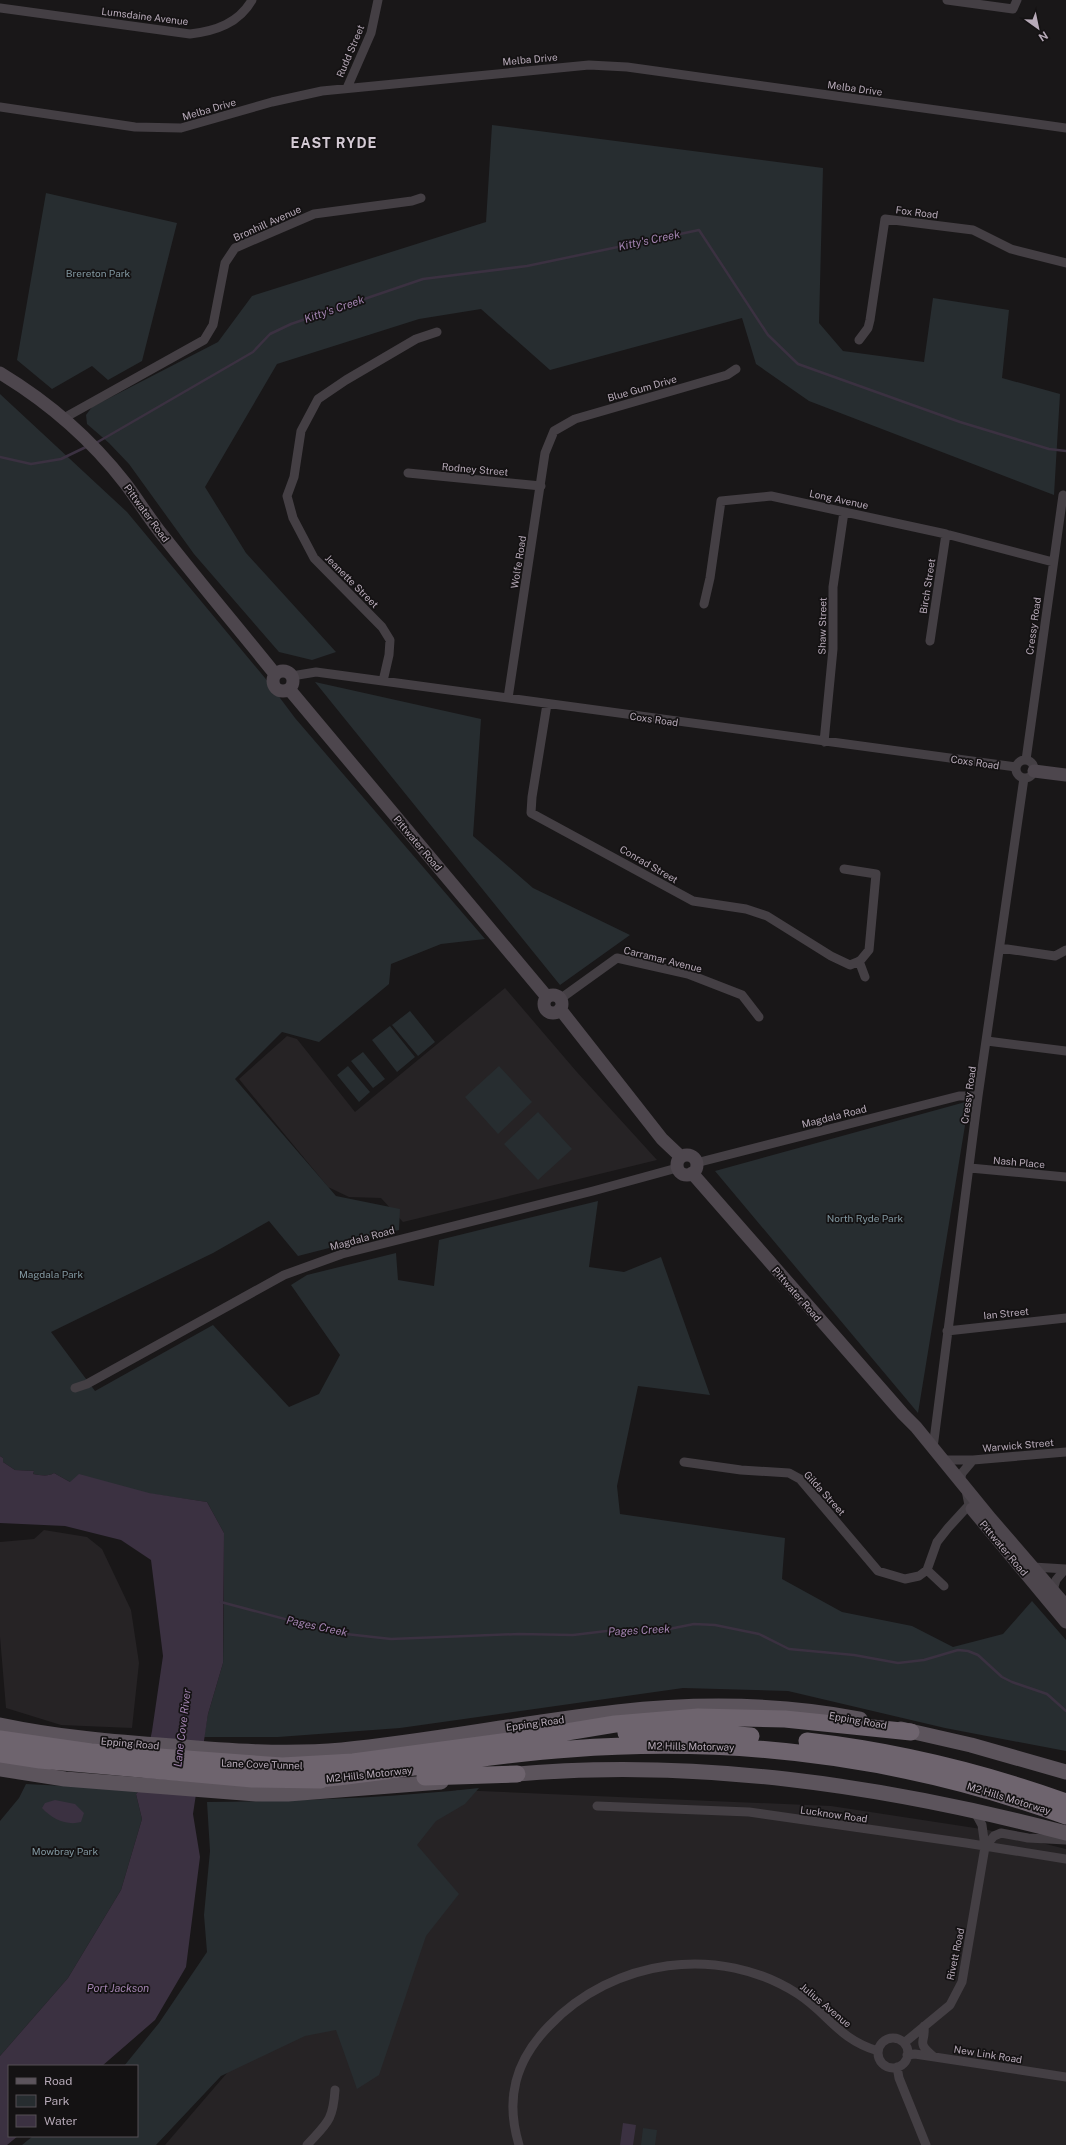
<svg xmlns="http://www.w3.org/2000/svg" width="1066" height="2145" font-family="'Public Sans',sans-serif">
<rect width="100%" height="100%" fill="#191718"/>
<!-- built -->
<path fill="#262325" d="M 505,988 L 576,1071 L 657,1160 L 403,1222 L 381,1198 L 349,1197 L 328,1187 L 239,1079 L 287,1036 L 297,1039 L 355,1112 Z
M 44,1530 L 87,1537 L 102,1549 L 131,1610 L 139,1663 L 132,1728 L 61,1725 L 6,1708 L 0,1637 L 0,1542 L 34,1539 Z
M 457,1790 L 831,1806 L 988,1830 L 1066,1849 L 1066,2145 L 165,2145 L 289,2001 L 338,1895 Z"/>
<!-- green -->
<path fill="#272d30" d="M 492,125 L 823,168 L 819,323 L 843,351 L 924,362 L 933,298 L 1009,310 L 1002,378 L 1060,394 L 1054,495 L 809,401 L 756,364 L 742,318 L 550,370 L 481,309 L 419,319 L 277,364 L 205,487 L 246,553 L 336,652 L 312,660 L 279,652 L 194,554 L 129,464 L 109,443 L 87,424 L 86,415 L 92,407 L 218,342 L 252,296 L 486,222 Z
M 46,193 L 177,223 L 142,361 L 108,380 L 92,366 L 52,389 L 17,360 Z
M 0,394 L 127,512 L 265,678 L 295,718 L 485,939 L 441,944 L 391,964 L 389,984 L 319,1042 L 282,1032 L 235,1079 L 336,1196 L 400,1209 L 399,1230 L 298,1256 L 269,1221 L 213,1253 L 51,1332 L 95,1391 L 213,1325 L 289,1407 L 319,1394 L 340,1355 L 291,1285 L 307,1275 L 396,1253 L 398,1280 L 434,1286 L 439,1240 L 598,1201 L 589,1267 L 624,1272 L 661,1257 L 710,1395 L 638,1386 L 617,1486 L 620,1514 L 785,1538 L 782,1579 L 842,1612 L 912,1626 L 953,1647 L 1003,1634 L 1032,1601 L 1066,1640 L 1066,1751 L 945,1728 L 788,1691 L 683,1688 L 400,1728 L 278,1737 L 204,1737 L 208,1714 L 223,1663 L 224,1608 L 224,1533 L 207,1502 L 70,1482 L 54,1473 C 48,1477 40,1475 33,1474 L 34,1471 L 15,1470 L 3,1462 L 3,1458 L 0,1456 Z
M 315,682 L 481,719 L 473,836 L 533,888 L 630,935 L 560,985 Z
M 410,1011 L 435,1042 L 418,1056 L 392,1025 Z
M 390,1026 L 415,1057 L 397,1072 L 372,1040 Z
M 363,1052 L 385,1079 L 373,1088 L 351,1061 Z
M 348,1066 L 370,1092 L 359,1102 L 337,1075 Z
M 499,1066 L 532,1102 L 498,1134 L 465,1097 Z
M 969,1101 L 918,1413 L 715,1171 Z
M 538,1112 L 572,1149 L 538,1180 L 504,1144 Z
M 26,1784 L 140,1790 L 136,1794 L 142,1819 L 121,1890 L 68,1978 L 0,2056 L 0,1821 L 19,1798 Z
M 479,1788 L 465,1804 L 436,1821 L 417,1845 L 459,1894 L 426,1936 L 379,2075 L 357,2089 L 336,2030 L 305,2036 L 221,2076 L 156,2145 L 22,2145 L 33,2136 L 137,2136 L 137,2066 L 124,2066 L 159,2023 L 207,1952 L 204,1915 L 210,1851 L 207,1802 C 298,1801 388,1798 479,1788 Z
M 643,2128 L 657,2130 L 655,2145 L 641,2145 Z"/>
<!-- water -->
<path fill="#3b3141" d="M 0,1456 L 3,1458 L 3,1462 L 15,1470 L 34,1471 L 33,1474 C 40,1475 48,1477 54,1473 L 70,1482 L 79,1474 L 149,1493 L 207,1502 L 224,1533 L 223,1663 L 208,1714 L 193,1814 L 200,1857 L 186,1967 L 155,2020 L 102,2066 L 9,2066 L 9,2136 L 18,2136 L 7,2145 L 0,2145 L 0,2056 L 68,1978 L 121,1890 L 142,1819 L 136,1794 L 140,1790 L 152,1731 L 163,1656 L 151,1560 L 121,1540 L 65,1526 L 0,1523 Z
M 55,1800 L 75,1804 L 84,1813 L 81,1822 C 67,1826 52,1819 42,1808 L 45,1803 Z
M 623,2123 L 636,2125 L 633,2145 L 620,2145 Z"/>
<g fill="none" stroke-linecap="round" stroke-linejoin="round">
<!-- stream -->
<path stroke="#3b3141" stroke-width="2.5" d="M 96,443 L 253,352 L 270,334 L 291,324 L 423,279 L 527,266 L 699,230 L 768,335 L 798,364 L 960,422 L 1049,449 L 1066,451
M 0,457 L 31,464 L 61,459 L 88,446
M 221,1602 L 337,1633 L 391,1639 L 519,1634 L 573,1635 L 615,1630 L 664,1630 L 694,1624 L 715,1625 L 759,1634 L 789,1649 L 854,1655 L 898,1663 L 924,1660 L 958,1650 L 968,1651 L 978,1655 L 1002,1677 L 1012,1682 L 1047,1694 L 1066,1711"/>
<!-- street -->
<path stroke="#443f44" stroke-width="9" d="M 947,0 L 1013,9 L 1017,0
M 0,8 L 190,34 C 216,31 239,23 252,0
M 347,88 L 371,33 L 378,0
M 0,107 L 135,127 L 181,128 L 272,102 L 322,91 L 589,65 L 627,67 L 1066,128
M 859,340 L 868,328 L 870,320 L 885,219 L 973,230 L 1011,249 L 1066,263
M 64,418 L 204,340 L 213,325 L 225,263 L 235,248 L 314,214 L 412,201 L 421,198
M 408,473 L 541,486
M 704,604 L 710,578 L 721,501 L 771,496 L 946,534 L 1053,562
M 930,641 L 946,534
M 292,676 L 316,672 L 1016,767
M 383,681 L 389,655 L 390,640 L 382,627 L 314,558 L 293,518 L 287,496 L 294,477 L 301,431 L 318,399 L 346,380 L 416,339 L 437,332
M 508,698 L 545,453 L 554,431 L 575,419 L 727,375 L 736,369
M 547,704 L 532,797 L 531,813 L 693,901 L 746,909 L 767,916 L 831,956 L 850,965 L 860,961 L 869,950 L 876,874 L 844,869
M 824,742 L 833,649 L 833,587 L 844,512
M1016 769a9 9 0 1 1 18 0a9 9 0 1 1-18 0Z
M 1026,760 L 1063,495
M 1000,948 L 1055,956 L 1066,950
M 859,961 L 865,977
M 560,999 L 617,958 L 688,974 L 742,995 L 759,1017
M 987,1041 L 1066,1051
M 696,1163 L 959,1096 L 978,1096
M 970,1168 L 1066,1177
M 947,1331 L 1066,1318
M 75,1388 L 87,1384 L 284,1275 L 342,1254 L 593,1191 L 677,1168
M 933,1448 L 978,1096 L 1024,778
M 943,1460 L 973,1460 L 1066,1452
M 684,1462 L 741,1470 L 789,1473 L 800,1479 L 878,1571 L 905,1579 L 919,1576 L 927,1570 L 937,1542 L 948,1528 L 969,1505 L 966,1490
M 960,1481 L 962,1473 L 973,1460
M 1033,1567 L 1066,1569
M 927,1570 L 944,1586
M 1053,1590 L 1056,1580 L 1065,1569
M 597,1806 L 749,1812 L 966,1843 L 1066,1859
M 985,1847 L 994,1836 L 1001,1833 L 1028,1838 L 1066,1840
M 924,2026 C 926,2044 915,2041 934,2057
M878 2053a15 15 0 1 1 30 0a15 15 0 1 1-30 0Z
M 904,2043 L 950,2005 L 962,1982 L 985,1847 L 982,1825 L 975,1812
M 907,2055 L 915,2054 L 1066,2077
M 897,2067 L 899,2078 L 926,2145
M 307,2145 C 327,2123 333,2121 335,2090
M 519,2145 C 505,2099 515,2061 549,2026 C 613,1959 719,1943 798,1994 C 829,2014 838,2039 878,2051"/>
<!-- secondary -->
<path stroke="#4d464d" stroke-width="13" d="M 0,373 C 48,402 90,438 125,483 C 138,500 150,520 164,537 C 200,583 238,628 275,674
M273 681a10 10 0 1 1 20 0a10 10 0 1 1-20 0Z
M 289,689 L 547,997
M 1034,771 L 1066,775
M544 1004a9 9 0 1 1 18 0a9 9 0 1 1-18 0Z
M 560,1009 L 662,1139 L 681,1157
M677 1165a10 10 0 1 1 20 0a10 10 0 1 1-20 0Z
M 692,1173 L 903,1414 L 916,1427 L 991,1519 L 1066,1606
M 972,1509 L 1066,1622"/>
<!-- primary -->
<path stroke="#5c545c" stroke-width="15" d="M 0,1725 C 57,1737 114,1742 172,1746 C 229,1751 285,1755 342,1750 C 434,1741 525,1722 617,1712 C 696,1703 781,1704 860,1719
M 901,1729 L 971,1745 L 1066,1772
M 0,1769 L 65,1779 L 256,1794 L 288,1794 L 441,1782
M 505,1775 C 694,1757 883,1785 1066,1833"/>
<!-- highway -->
<path stroke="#6e646e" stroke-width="17" d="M 626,1733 L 710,1733 L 751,1736
M 0,1739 L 91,1752 L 282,1766 L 353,1762 L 524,1739 L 615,1724 L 698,1717 L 785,1719 L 911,1732
M 807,1741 C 896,1751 982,1772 1066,1802
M 0,1754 L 40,1760 L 252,1779 L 321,1780
M 425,1777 L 517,1774
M 309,1780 C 396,1772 482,1755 570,1749 C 739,1736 906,1758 1066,1816"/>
</g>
<g text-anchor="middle" stroke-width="3.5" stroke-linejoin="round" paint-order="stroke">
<!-- street labels -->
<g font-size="10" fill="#b7aab8" stroke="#141213">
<text transform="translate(145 16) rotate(7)" y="4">Lumsdaine Avenue</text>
<text transform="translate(350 51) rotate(-67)" y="4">Rudd Street</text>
<text transform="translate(530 59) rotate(-5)" y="4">Melba Drive</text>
<text transform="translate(855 88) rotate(8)" y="4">Melba Drive</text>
<text transform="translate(209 109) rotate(-16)" y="4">Melba Drive</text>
<text transform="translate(917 212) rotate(7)" y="4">Fox Road</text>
<text transform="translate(267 223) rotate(-24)" y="4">Bronhill Avenue</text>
<text transform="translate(642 388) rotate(-16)" y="4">Blue Gum Drive</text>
<text transform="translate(475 469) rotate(5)" y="4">Rodney Street</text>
<text transform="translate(839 499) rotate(12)" y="4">Long Avenue</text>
<text transform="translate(147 513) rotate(54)" y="4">Pittwater Road</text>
<text transform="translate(518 562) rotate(-81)" y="4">Wolfe Road</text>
<text transform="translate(352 581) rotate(45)" y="4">Jeanette Street</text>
<text transform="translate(927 586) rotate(-81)" y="4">Birch Street</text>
<text transform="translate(822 626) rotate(-89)" y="4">Shaw Street</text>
<text transform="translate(1033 626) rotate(-82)" y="4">Cressy Road</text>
<text transform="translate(654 719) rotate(8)" y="4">Coxs Road</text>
<text transform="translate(975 762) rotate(8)" y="4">Coxs Road</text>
<text transform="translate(418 843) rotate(50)" y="4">Pittwater Road</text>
<text transform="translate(649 864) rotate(30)" y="4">Conrad Street</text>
<text transform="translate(663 959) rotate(14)" y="4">Carramar Avenue</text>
<text transform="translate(968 1095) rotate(-82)" y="4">Cressy Road</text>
<text transform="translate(834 1116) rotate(-14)" y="4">Magdala Road</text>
<text transform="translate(1019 1162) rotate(5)" y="4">Nash Place</text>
<text transform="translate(362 1238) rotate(-15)" y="4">Magdala Road</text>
<text transform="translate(797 1294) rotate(49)" y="4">Pittwater Road</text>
<text transform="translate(1006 1313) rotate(-6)" y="4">Ian Street</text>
<text transform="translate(1018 1445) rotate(-5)" y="4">Warwick Street</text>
<text transform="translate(825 1493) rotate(48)" y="4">Gilda Street</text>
<text transform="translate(1004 1548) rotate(50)" y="4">Pittwater Road</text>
<text transform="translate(858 1720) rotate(10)" y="4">Epping Road</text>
<text transform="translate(535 1723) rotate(-8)" y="4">Epping Road</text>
<text transform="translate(130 1743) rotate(5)" y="4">Epping Road</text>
<text transform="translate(691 1746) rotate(1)" y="4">M2 Hills Motorway</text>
<text transform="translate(262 1764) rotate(2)" y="4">Lane Cove Tunnel</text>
<text transform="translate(369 1774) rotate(-6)" y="4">M2 Hills Motorway</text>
<text transform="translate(1009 1798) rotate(17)" y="4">M2 Hills Motorway</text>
<text transform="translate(834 1814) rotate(8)" y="4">Lucknow Road</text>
<text transform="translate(955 1954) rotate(-78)" y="4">Rivett Road</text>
<text transform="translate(826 2005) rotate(40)" y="4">Julius Avenue</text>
<text transform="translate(988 2054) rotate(9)" y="4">New Link Road</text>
</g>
<!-- park labels -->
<g font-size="10" fill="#8298a1" stroke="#141213">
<text x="98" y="277">Brereton Park</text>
<text x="865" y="1222">North Ryde Park</text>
<text x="51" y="1278">Magdala Park</text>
<text x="65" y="1855">Mowbray Park</text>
</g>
<!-- water labels -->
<g font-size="11" font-style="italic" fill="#a283b0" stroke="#141213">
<text transform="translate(649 240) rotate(-12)" y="4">Kitty's Creek</text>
<text transform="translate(334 309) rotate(-19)" y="4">Kitty's Creek</text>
<text transform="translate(317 1626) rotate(12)" y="4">Pages Creek</text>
<text transform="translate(639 1630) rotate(-3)" y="4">Pages Creek</text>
<text transform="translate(182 1728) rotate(-83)" y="4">Lane Cove River</text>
<text x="118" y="1992">Port Jackson</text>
</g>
<!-- district labels -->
<g font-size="14" font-weight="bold" letter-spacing="1" fill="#d4cad4" stroke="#141213">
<text x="334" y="148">EAST RYDE</text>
</g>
</g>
<!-- legend -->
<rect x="8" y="2065" width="130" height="72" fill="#141213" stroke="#554f55"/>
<rect x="16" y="2078" width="20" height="6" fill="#5c545c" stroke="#554f55"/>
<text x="44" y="2085" font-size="12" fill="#b7aab8">Road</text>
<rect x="16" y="2095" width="20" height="12" fill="#272d30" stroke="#554f55"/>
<text x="44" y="2105" font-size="12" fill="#b7aab8">Park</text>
<rect x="16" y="2115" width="20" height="12" fill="#3b3141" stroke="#554f55"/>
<text x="44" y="2125" font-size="12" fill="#b7aab8">Water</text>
<!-- north arrow -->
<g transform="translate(1038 28) rotate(147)" stroke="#141213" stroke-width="3" paint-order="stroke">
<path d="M0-3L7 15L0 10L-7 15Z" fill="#b7aab8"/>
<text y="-6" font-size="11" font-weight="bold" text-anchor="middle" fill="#b7aab8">N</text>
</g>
</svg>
